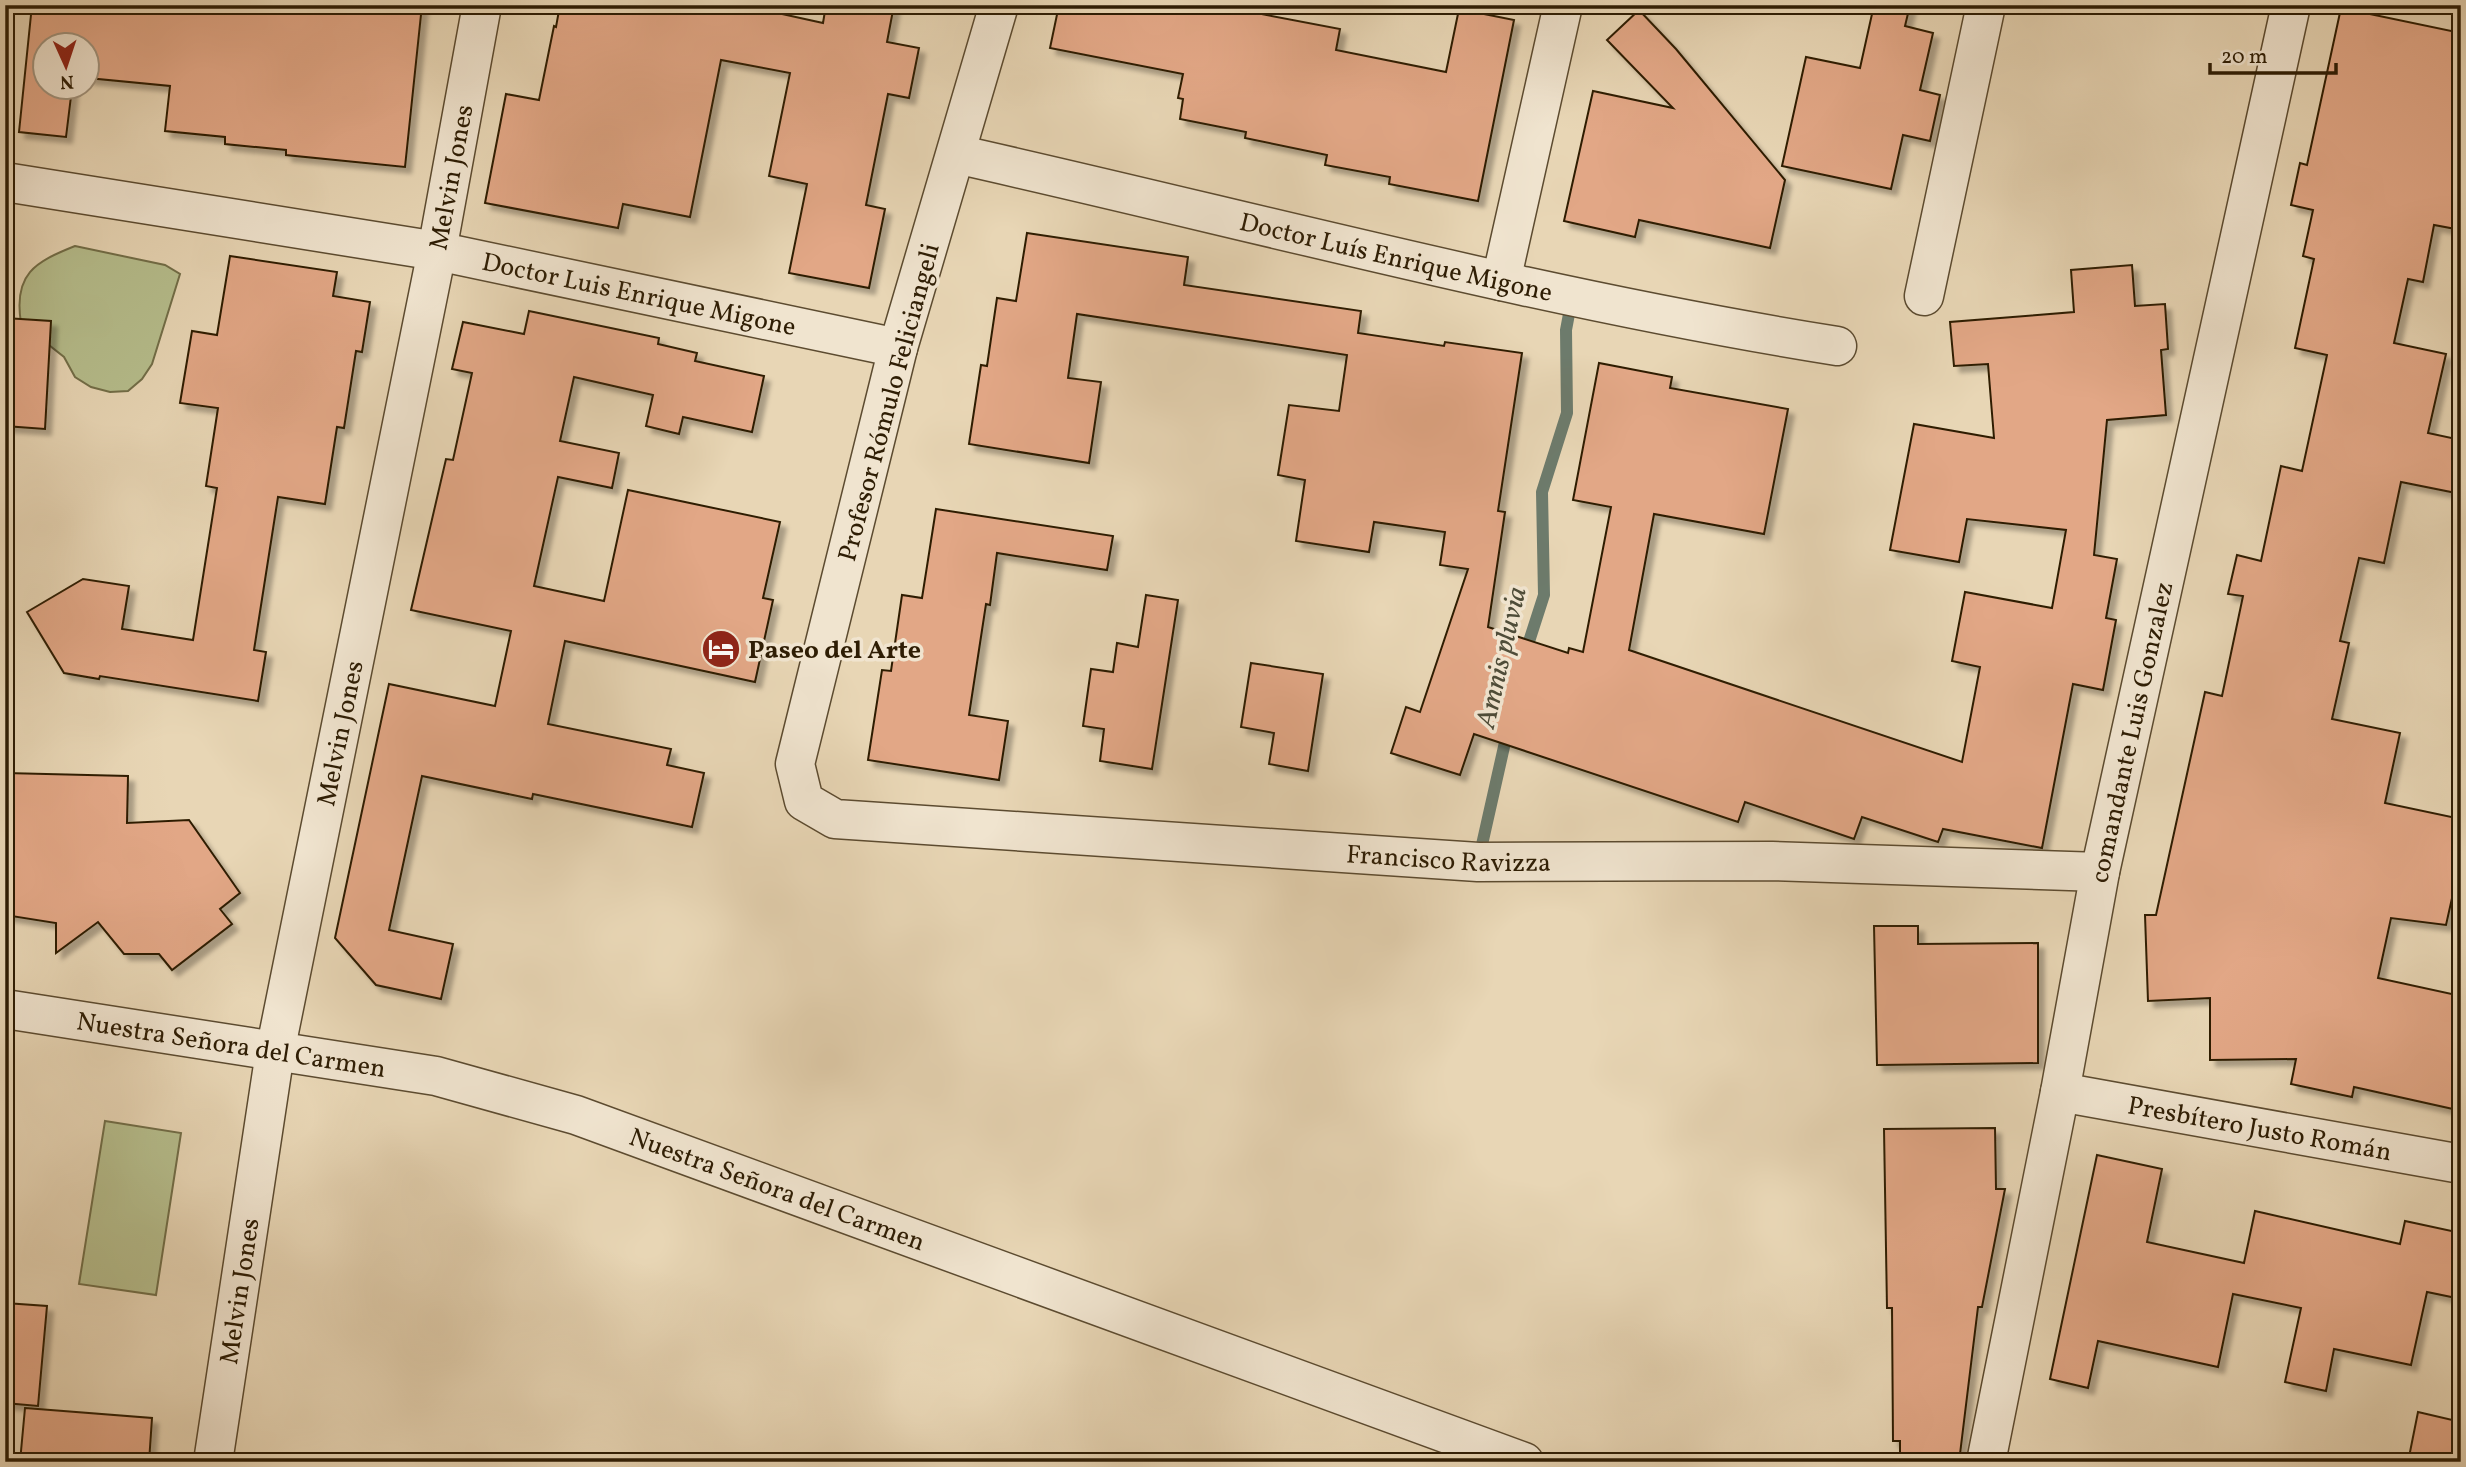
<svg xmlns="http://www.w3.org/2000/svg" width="2466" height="1467" viewBox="0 0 2466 1467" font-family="Vollkorn,serif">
<defs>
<filter id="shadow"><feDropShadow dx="6" dy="6" stdDeviation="2" flood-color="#0004"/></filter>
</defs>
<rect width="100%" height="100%" fill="#e8d6b5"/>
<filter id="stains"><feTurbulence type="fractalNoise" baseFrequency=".00286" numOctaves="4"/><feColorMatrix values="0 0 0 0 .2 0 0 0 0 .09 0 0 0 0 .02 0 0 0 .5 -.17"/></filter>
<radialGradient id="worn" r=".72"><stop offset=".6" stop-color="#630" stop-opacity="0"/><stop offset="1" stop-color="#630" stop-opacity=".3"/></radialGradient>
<g fill="#b6be8d" stroke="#726e48" stroke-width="2">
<path d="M75 246 165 265 180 274 152 364 142 379 128 391 110 392 91 387 75 377 64 357 21 323C13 274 35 262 75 246Z"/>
<path d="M105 1121 181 1133 156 1295 79 1284Z"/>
</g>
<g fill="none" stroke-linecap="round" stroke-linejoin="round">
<g stroke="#6d7b6c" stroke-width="12">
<path d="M1525 654 1544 595 1542 492 1567 413 1566 330 1572 298"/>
<path d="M1479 858 1508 729"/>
</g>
</g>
<g fill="#e2a786" stroke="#2e1d04" stroke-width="2" filter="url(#shadow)">
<path d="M32 5H422L405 167 286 155V150L225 144V137L165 131 170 86 88 78V46H46V88H72L66 137 19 132Z"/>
<path d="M560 5H741L823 23 826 5H894L887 42 919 48 909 98 888 94 866 205 885 209 869 288 789 273 807 184 769 176 790 73 721 60 690 217 623 204 618 228 485 203 506 94 539 100 554 26 556 27Z"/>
<path d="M1059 5H1252L1251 12 1340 29 1336 50 1446 72 1459 9 1514 20 1478 201 1389 184 1390 177 1325 165 1327 155 1245 138 1246 132 1180 119 1183 99 1178 98 1183 74 1050 48Z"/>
<path d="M1874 5H1910L1905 26 1933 33 1920 90 1940 95 1930 141 1903 135 1891 189 1782 166 1806 57 1860 68Z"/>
<path d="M2341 8 2461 33V230L2434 225 2423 282 2408 279 2394 343 2446 354 2428 433 2461 440V494L2401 482 2384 563 2359 558 2340 641 2349 643 2332 719 2400 733 2385 803 2461 819V858L2446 925 2391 918 2378 978 2461 996V1074L2453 1109 2354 1087 2352 1097 2291 1084 2296 1059 2210 1060V998L2148 1001 2145 915H2156L2205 692 2222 696 2243 596 2228 594 2237 555 2261 561 2281 466 2302 471 2327 355 2295 348 2314 259 2303 256 2313 210 2291 205 2300 163 2307 165Z"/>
<path d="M1639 10 1676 49 1785 180 1770 248 1639 220 1635 237 1564 221 1593 91 1673 108 1607 40Z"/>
<path d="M1027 233 1188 257 1184 285 1361 311 1358 333 1444 346 1445 342 1522 353 1498 511 1505 512 1488 627 1568 653 1569 648 1583 652 1611 507 1573 500 1599 363 1672 377 1670 388 1788 409 1764 534 1654 514 1629 650 1962 762 1980 667 1952 661 1965 592 2052 608 2066 530 1967 519 1959 562 1890 550 1914 424 1994 438 1988 364 1954 366 1950 322 2074 312 2071 270 2132 265 2135 306 2165 304 2168 349 2161 350 2166 415 2107 420 2094 555 2117 559 2106 618 2116 620 2103 690 2073 684 2042 848 1943 829 1938 842 1862 817 1854 839 1745 802 1738 822 1474 734 1460 775 1391 753 1406 707 1420 712 1468 569 1440 565 1445 532 1374 522 1369 552 1296 541 1305 480 1278 475 1289 405 1339 411 1347 355 1077 314 1068 378 1101 382 1089 463 969 444 981 365 987 366 997 298 1016 301Z"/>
<path d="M230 256 337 272 333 296 370 302 362 352 356 351 344 428 337 427 325 504 278 497 254 650 266 652 258 701 100 676 99 679 64 673 27 612 83 579 129 586 122 629 193 640 217 488 206 486 218 408 180 403 192 331 217 335Z"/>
<path d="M529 311 659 338 658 344 697 353 695 361 764 376 752 432 683 417 679 434 646 426 653 395 574 377 560 441 619 453 612 488 558 477 534 586 604 601 628 490 780 522 763 598 773 600 755 682 565 641 548 724 671 749 667 765 704 773 692 827 533 794 532 799 422 776 389 930 453 944 441 999 376 985 335 938 389 684 495 706 511 631 411 610 446 459 453 460 472 373 452 369 463 322 524 334Z"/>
<path d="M5 318 51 321 45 429 5 426Z"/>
<path d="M936 509 1113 536 1107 570 997 553 990 605 986 604 969 715 1008 721 999 780 868 760 882 670 891 671 902 595 922 598Z"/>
<path d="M1146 595 1178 600 1152 769 1100 761 1104 729 1083 726 1091 669 1113 672 1117 643 1138 647Z"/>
<path d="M1251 663 1323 674 1308 771 1269 764 1274 733 1241 727Z"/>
<path d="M5 773 128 776 127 823 189 820 240 893 220 909 232 924 172 970 159 954H124L98 922 56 953V923L5 915Z"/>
<path d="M1874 926H1918V944L2038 943V1063L1877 1065Z"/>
<path d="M1995 1128 1996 1189H2005L1982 1307H1978L1959 1462H1900V1441H1893L1892 1308H1887L1884 1129Z"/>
<path d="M2097 1155 2162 1169 2147 1242 2244 1263 2255 1211 2400 1244 2405 1221 2461 1233V1299L2427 1292 2411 1365 2334 1349 2326 1391 2285 1382 2301 1308 2233 1294 2218 1367 2098 1341 2088 1388 2050 1379Z"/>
<path d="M5 1303 47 1306 38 1406 5 1403Z"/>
<path d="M25 1408 152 1418 149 1462H20Z"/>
<path d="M2418 1412 2461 1422V1462H2408Z"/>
</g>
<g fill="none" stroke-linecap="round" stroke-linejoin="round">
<g stroke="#5c4b30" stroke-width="41">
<g id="minor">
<path id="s1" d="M999 5 898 348 795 764 804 801 835 819 1478 862 1772 861 2100 872"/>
<path id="s2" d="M956 154C1250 220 1540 299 1837 346"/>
<path id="s3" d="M5 182 437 251 898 348"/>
<path d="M1501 281 1563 5"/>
<path d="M1924 296 1986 5"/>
<path id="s4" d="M5 1009 436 1076 576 1115 1524 1462"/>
<path id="s5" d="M2060 1092 2461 1164"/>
<path id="s6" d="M213 1462 275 1052 437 251 482 5"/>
<path id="s7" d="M1986 1462 2060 1092 2100 872 2291 5"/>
</g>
</g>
<use href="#minor" stroke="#f0e4cf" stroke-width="38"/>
</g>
<defs>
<g id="hotel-disc" transform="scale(2.0125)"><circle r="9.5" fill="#8f2418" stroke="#f0e4cf"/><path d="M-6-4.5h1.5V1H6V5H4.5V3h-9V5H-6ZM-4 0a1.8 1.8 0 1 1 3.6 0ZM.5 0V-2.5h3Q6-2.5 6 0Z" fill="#fff"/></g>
</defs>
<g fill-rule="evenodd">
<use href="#hotel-disc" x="721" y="649"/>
</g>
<g text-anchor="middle" stroke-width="7" stroke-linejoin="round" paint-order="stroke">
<g font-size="26" fill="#2e1d04" stroke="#f0e4cf">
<text dy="9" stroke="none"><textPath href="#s6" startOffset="1307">Melvin Jones</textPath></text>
<text dy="9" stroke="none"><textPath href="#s2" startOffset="452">Doctor Luís Enrique Migone</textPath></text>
<text dy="9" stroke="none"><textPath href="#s3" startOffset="644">Doctor Luis Enrique Migone</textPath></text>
<text transform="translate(888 402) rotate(-75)" y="9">Profesor Rómulo Feliciangeli</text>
<text dy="9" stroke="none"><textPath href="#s6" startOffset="740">Melvin Jones</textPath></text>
<text dy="9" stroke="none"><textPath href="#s7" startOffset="744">comandante Luis Gonzalez</textPath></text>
<text dy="9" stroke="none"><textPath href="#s1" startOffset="1475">Francisco Ravizza</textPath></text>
<text dy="9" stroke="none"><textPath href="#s4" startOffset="229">Nuestra Señora del Carmen</textPath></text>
<text dy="9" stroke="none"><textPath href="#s5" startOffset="203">Presbítero Justo Román</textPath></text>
<text dy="9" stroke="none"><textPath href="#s4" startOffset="796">Nuestra Señora del Carmen</textPath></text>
<text dy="9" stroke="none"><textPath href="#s6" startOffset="173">Melvin Jones</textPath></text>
</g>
<g font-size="26" font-weight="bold" fill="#2e1d04" stroke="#f0e4cf" text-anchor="start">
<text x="748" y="658">Paseo del Arte</text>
</g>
<g font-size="28" font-style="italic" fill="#4e4c38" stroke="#f0e4cf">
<text transform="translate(1500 657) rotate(-77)" y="10">Amnis pluvia</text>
</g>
</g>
<rect width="2466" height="1467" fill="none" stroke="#e8d6b5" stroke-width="28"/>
<rect x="7" y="7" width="2452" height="1453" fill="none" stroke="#2e1d04" stroke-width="3.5"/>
<rect x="14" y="14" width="2438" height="1439" fill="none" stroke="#2e1d04" stroke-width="2"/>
<g transform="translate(66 66) rotate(177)"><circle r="33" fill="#f0e4cf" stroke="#a2947e" stroke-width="2"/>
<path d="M0-5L12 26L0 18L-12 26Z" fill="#8f2418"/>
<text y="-10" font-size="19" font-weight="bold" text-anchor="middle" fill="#2e1d04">N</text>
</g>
<path d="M2210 63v10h126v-10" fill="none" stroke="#2e1d04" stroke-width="3.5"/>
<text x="2221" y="63" font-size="21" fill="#2e1d04" stroke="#f0e4cf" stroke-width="5" paint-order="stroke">20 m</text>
<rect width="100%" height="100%" filter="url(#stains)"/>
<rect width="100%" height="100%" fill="url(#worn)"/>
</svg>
